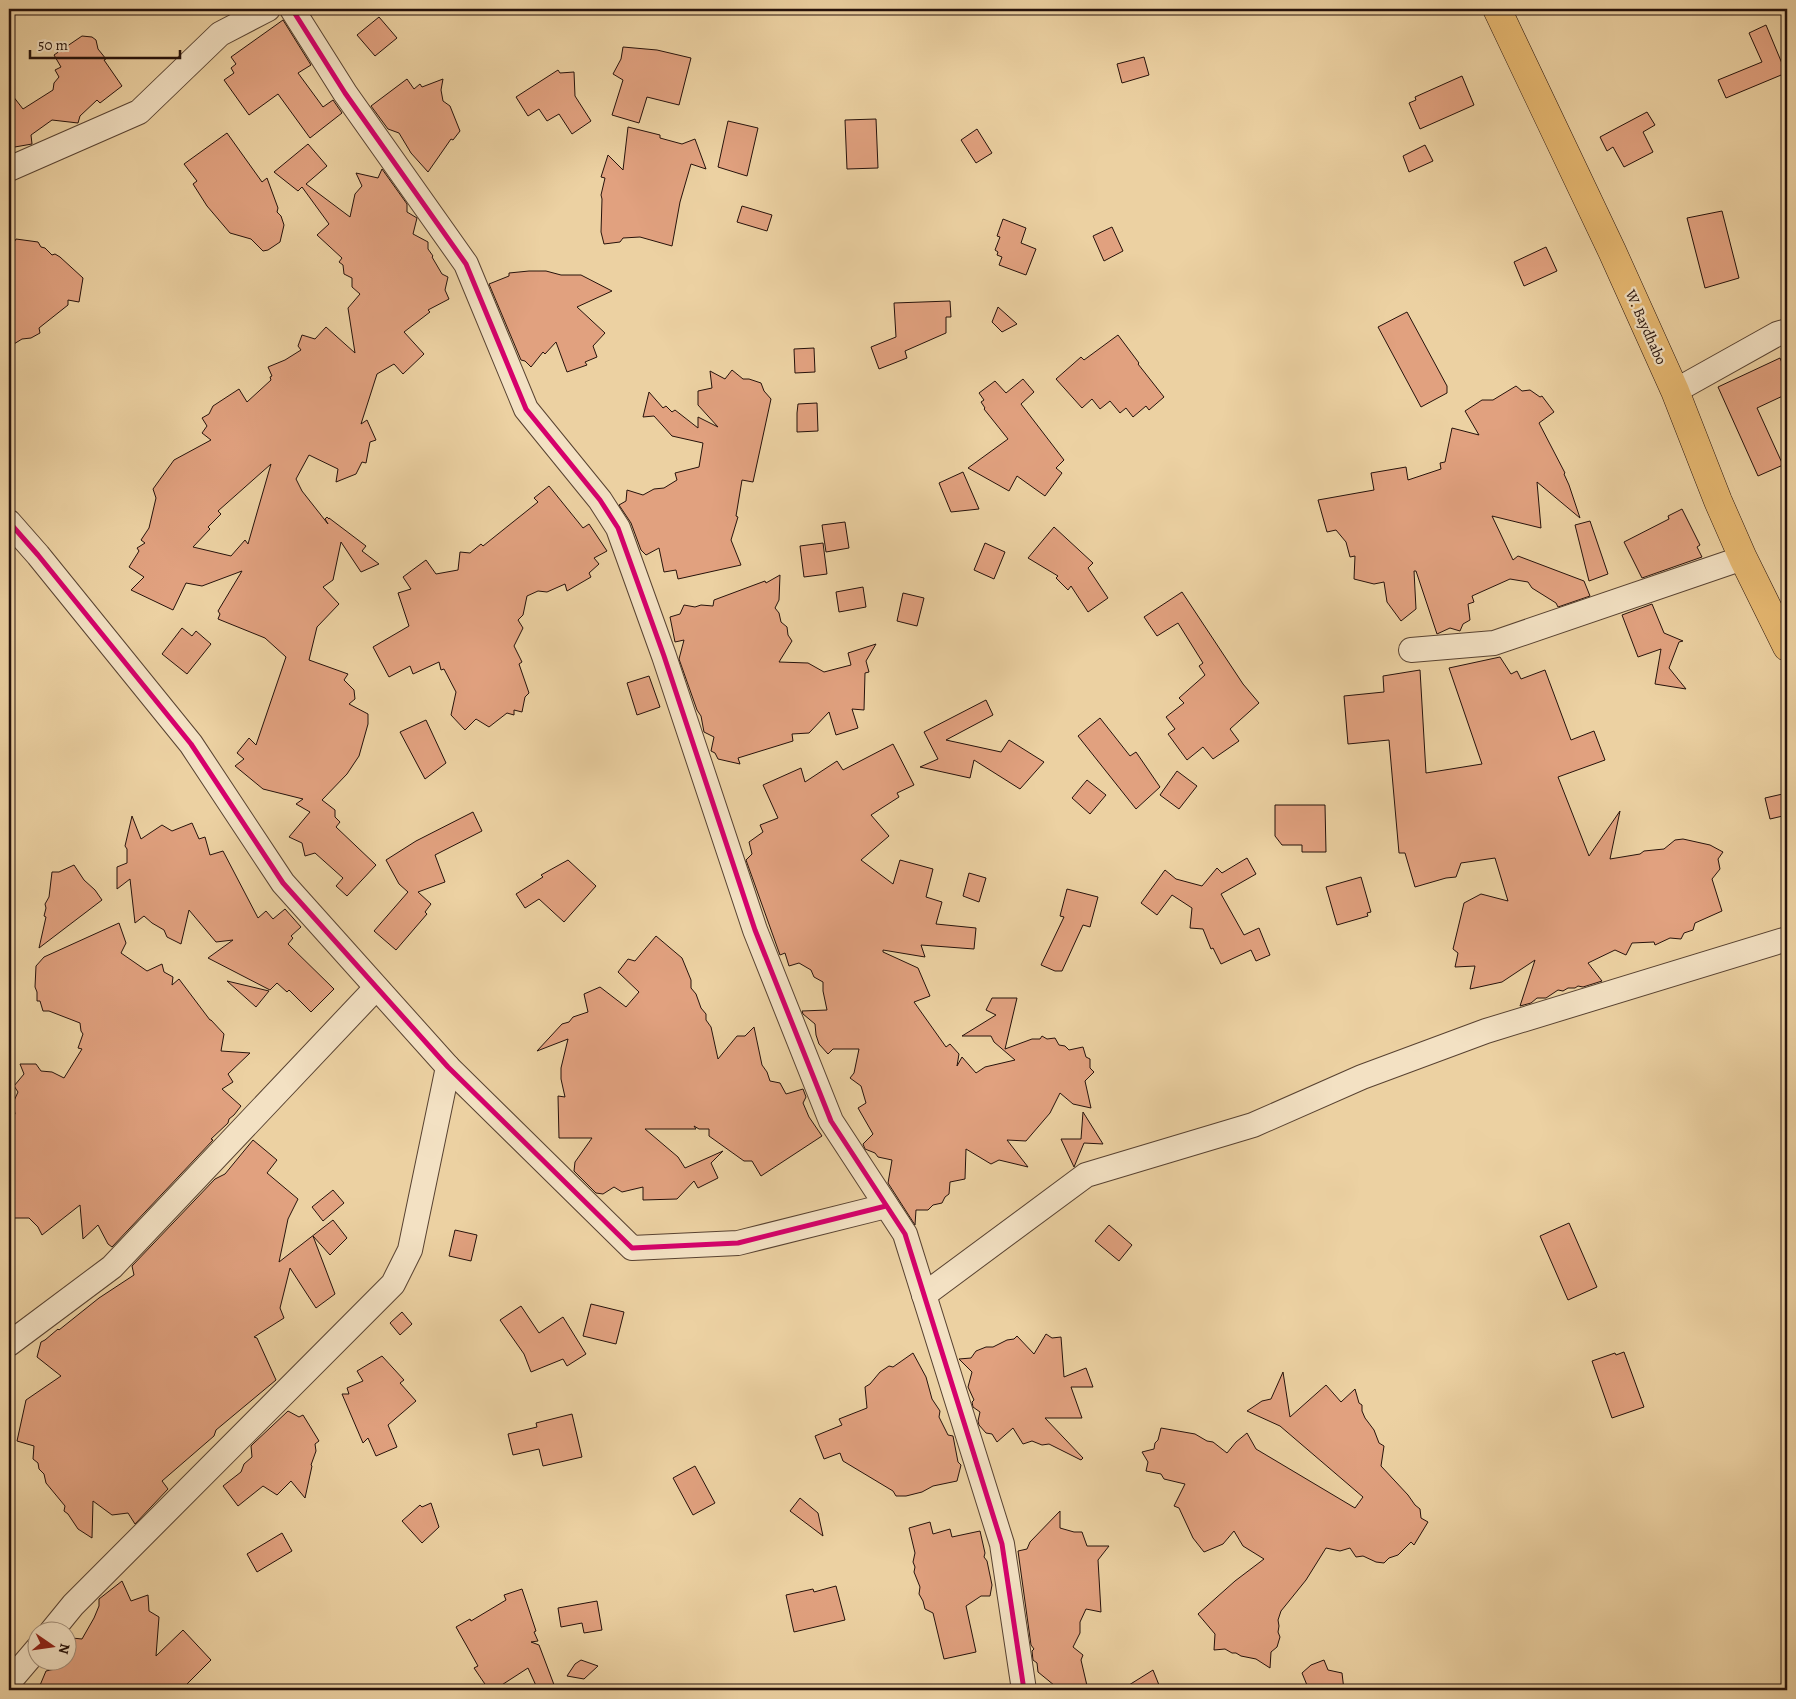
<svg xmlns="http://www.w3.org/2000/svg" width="1796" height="1699" viewBox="0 0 1796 1699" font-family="Alegreya,serif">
<rect width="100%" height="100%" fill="#ecd1a2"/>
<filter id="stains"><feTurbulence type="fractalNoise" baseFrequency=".004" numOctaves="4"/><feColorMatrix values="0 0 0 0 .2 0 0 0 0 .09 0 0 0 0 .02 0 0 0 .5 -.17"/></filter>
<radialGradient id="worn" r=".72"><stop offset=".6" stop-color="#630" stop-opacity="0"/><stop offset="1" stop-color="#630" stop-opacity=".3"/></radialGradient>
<g fill="#e1a17f" stroke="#26120b" fill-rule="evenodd">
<path d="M379 17 397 38 375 56 357 35Z"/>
<path d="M283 20 311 65 298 73 323 107 333 100 342 113 310 138 278 94 249 115 224 80 234 73 231 68 236 64 231 57Z"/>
<path d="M1766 25 1786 73 1726 98 1718 80 1762 62 1749 33Z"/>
<path d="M82 36 92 37 96 40 98 49 106 59 104 60 122 86 100 103 97 100 80 116 78 123 52 120 31 135 32 144 9 148V91L23 109 53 90 54 83 59 77 55 70 61 67 54 55Z"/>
<path d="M623 47 657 50 691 58 679 105 647 97 639 123 612 115 623 80 613 74 621 59Z"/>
<path d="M1144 57 1149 75 1122 83 1117 64Z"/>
<path d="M558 70 560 73 574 72 575 96 591 121 572 134 559 114 547 121 539 109 528 116 516 97Z"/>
<path d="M1462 76 1474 105 1420 129 1409 103 1416 100 1415 97Z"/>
<path d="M407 79 414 89 420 84 422 87 443 79 441 90 443 101 450 106 460 131 453 140 451 139 428 172 411 153 399 133 388 129 371 106Z"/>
<path d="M1647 112 1655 125 1643 132 1653 152 1624 167 1613 147 1607 151 1600 137Z"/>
<path d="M876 119 878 168 847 169 845 120Z"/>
<path d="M728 121 758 128 747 176 718 167Z"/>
<path d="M628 127 660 135V138L682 144 695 139 706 169 691 164 680 202 672 246 640 237 623 238 620 242 604 244 601 232 602 199 601 195 605 178 601 177 608 155 623 170Z"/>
<path d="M977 129 992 153 976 163 961 140Z"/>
<path d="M227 133 262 182 267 178 278 208 277 212 281 216 284 225 280 242 268 250 263 251 251 239 230 233 207 206 193 184 197 181 184 164Z"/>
<path d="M308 144 327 166 306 184 350 217 355 194 362 186 356 173 378 178 382 169 407 204V212L417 218 413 234 428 242V249L433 256 432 257 442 274 448 277 445 290 449 299 428 310 430 312 404 332 424 354 403 374 394 364 377 374 361 424 367 420 376 440 370 442 366 463 362 462 356 474 336 482 338 469 309 455 296 479 302 491 328 524 325 519 327 517 329 519V518L366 546 362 551 379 564 361 572 341 542 333 580 323 587 339 604 317 627 309 660 348 674 344 680 354 690 355 699 349 704 368 714V724L359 756 347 774 322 800 335 810V817L340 822 336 827 376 865 347 896 336 886 343 878 315 853 305 856 302 843 289 837 310 812 296 804 303 799 263 789 235 766 244 759 237 753 249 738 256 745 286 657 265 638 218 619 220 614 218 611 242 571 202 586 186 583 173 610 131 590 144 577 129 567 139 551 137 548 145 543 141 540 149 528 156 498 153 489 174 460 211 440 202 433 207 426 202 418 209 414 213 406 239 389 247 402 271 380 270 377 272 376 268 367 285 360 301 350 298 346 302 335 315 339 326 327 355 353 348 308 360 294 352 287V278L344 274 343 265 339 262 342 258 317 235 329 224 302 187 298 191 274 172ZM271 464 248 544 245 540 231 556 193 547 210 529 208 527 221 514 218 511Z"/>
<path d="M1425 145 1433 161 1409 172 1403 156Z"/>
<path d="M742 206 772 215 767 231 737 222Z"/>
<path d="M1722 211 1739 278 1705 288 1687 218Z"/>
<path d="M1003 219 1026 228 1021 243 1036 249 1026 275 999 265 1002 257 997 255 998 252 995 250 1000 237 997 236Z"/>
<path d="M1112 227 1123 251 1104 261 1093 236Z"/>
<path d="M16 239 38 242 41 247 45 248 52 255 55 254 60 257 83 278 79 302 68 300V305L39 328 40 333 31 338 22 339 9 347V251Z"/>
<path d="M1546 247 1557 271 1524 286 1514 262Z"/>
<path d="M529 271H546L561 275H581L612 291 577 307 605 333 593 346 597 357 585 362 587 365 567 372 556 342 545 354 543 352 531 367 525 361 521 360 489 284 509 276V273Z"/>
<path d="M950 301 951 317H946V333L905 351 907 358 879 369 871 347 896 337 894 303Z"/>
<path d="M998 307 1017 324 1002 332 992 322Z"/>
<path d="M1407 312 1447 386V393L1421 407 1378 327Z"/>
<path d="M1118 335 1139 363 1138 364 1164 397 1149 410 1146 406 1133 417 1126 408 1120 413 1110 401 1100 409 1092 399 1082 408 1056 379 1081 357 1084 360Z"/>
<path d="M814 348 815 372 795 373 794 349Z"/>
<path d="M1780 358 1787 375V394L1757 408 1783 465 1758 476 1718 387Z"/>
<path d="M732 370 743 379H749L761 383 764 391 771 399 753 482 742 480 736 516 738 517 731 540 741 565 678 579 676 570 664 572 659 548 646 555 641 550 631 523 619 505 626 501 627 490 643 495 654 489 664 488 677 480 675 473 699 467 703 443 672 436 654 416 643 417 649 392 663 408 666 406 672 412 675 410 698 428V417L718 427 698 405V391L712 388 710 371 725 379Z"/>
<path d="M1023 379 1034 392 1021 404 1064 460 1056 468 1062 473 1045 496 1017 476 1009 491 968 468 1008 439 984 409 985 408 981 402 984 400 979 393 995 381 1006 393Z"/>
<path d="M1516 386 1522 391 1530 390 1540 397 1542 396 1554 412 1539 423 1565 473 1564 474 1569 485 1580 518 1537 482 1541 528 1492 516 1513 560 1518 556 1584 581 1590 596 1558 607 1556 603 1532 588 1528 582 1510 579 1472 596 1474 602 1468 604 1470 620 1463 624 1460 631 1450 628 1437 634 1416 571H1414L1416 609 1401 621 1387 602 1384 582 1374 584 1354 579 1355 556 1350 557 1346 542 1336 530 1327 532 1318 500 1374 490 1371 473 1406 467 1408 480 1441 469 1440 463 1445 462 1452 428 1479 435 1465 411 1482 400H1493Z"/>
<path d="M817 403 818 431 797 432V413L798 404Z"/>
<path d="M963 472 979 509 951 512 939 483Z"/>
<path d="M549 486 583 528 589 524 607 551 594 558 599 564 589 573 591 577 567 591 565 584 547 592 538 591 527 596 523 615 518 620 523 628 514 646 522 662 519 664 529 693 525 697 522 712 514 710V715L507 713 489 727 476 719 465 730 451 715 456 692 444 669 441 670 439 662 413 674 410 666 389 677 373 647 409 626 398 593 411 589 403 577 426 560 436 574 458 570 460 552 470 553 481 544 483 546 538 502 534 498Z"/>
<path d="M1682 509 1700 545 1697 547 1702 557 1642 578 1624 542 1669 519 1668 516Z"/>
<path d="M1590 521 1608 574 1589 581 1575 525Z"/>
<path d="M845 522 849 548 826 552 822 525Z"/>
<path d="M1054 527 1093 563 1088 568 1108 598 1088 612 1071 586 1068 590 1056 578 1058 576 1028 558Z"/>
<path d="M823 543 827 574 804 577 800 546Z"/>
<path d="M985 543 1005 552 994 579 974 570Z"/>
<path d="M780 575 779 600 775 608 779 613 781 622 787 627 788 635 792 641 779 662 808 663 824 672 851 665 848 653 876 644 866 661 869 672 865 673 864 710 852 709 858 728 836 735 829 712 809 733 792 734 793 741 738 758 740 764 718 759 715 753 711 751 714 737 704 732 701 716 697 710 679 659 684 640 675 642 670 617 680 614 684 605 695 607 701 605 713 606 714 600 765 581 766 583Z"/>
<path d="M863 587 866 607 839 612 836 592Z"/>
<path d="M1182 592 1243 684 1259 703 1230 729 1239 741 1213 759 1203 747 1187 760 1168 734 1175 729 1166 717 1184 703 1179 698 1205 675 1199 666 1203 663 1178 623 1157 636 1144 617Z"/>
<path d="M903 593 924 598 917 626 897 621Z"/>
<path d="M1652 604 1664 633 1683 641 1679 642 1669 668 1686 689 1655 684 1661 649 1638 657 1622 615Z"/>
<path d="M182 628 192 636 196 631 211 644 187 674 162 654Z"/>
<path d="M1500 657 1511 674 1517 671 1521 679 1545 670 1571 740 1594 731 1605 760 1558 777 1589 856 1620 811 1610 859 1640 854 1644 851 1664 849 1675 840 1683 839 1710 845 1723 852 1718 859 1720 869 1712 879 1722 911 1695 923 1693 930 1684 933 1681 939 1670 938 1655 945 1654 942 1632 943 1626 955 1615 950 1588 963 1602 981 1583 987 1578 986 1575 988H1568L1563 991 1558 990 1546 998H1537L1531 1003 1520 1006 1535 960 1502 982 1470 989 1475 966 1455 967 1458 953 1453 949 1464 903 1481 894 1508 901 1495 858 1461 863 1456 877 1446 878 1415 887 1405 853H1399L1389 740 1348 744 1344 696 1384 692 1383 676 1420 670 1426 773 1482 764 1449 668Z"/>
<path d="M649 676 660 707 637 715 627 683Z"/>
<path d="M986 700 993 715 946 740 1001 752 1009 740 1044 762 1020 789 974 760 970 778 920 767 938 759 924 732Z"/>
<path d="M1100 718 1130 756 1136 752 1160 787 1136 809 1078 736Z"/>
<path d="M426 720 446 763 425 779 400 732Z"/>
<path d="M893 744 914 785 897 793 899 797 871 815 889 836 861 860 893 884 900 860 933 869 926 897 942 902 936 924 976 928 974 949 921 945 925 957 883 950V952L918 968 930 996 914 1002 946 1047 950 1044 959 1054 957 1066 962 1057 976 1073 985 1067 1015 1060 994 1042 991 1036H962L996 1015 986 1010 992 998H1017L1005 1049 1032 1039H1040L1042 1036 1047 1039 1055 1038 1059 1045 1065 1046 1069 1050 1083 1047 1086 1057 1090 1059V1068L1094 1072 1085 1081 1091 1108 1073 1104 1060 1093 1050 1113 1026 1141 1007 1140 1028 1167 999 1160 991 1164 966 1149 965 1179 950 1182 949 1194 945 1197 942 1203 933 1205 928 1210H916L915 1225 888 1183 892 1160 878 1157 875 1153 865 1149 863 1144 873 1134 858 1108 866 1103 861 1086 850 1078 854 1073 859 1049H833L828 1054 819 1044 816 1035 815 1024 803 1014 802 1011 827 1010 823 991V982L814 977 811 970 799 963 789 966 785 953 780 955 746 860 752 854 749 842 763 832 760 825 778 818 763 785 801 768 805 782 837 761 843 770Z"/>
<path d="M1177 771 1197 786 1179 809 1160 795Z"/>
<path d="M1087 780 1106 795 1090 814 1072 798Z"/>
<path d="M1787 793V815L1770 819 1765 798Z"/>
<path d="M1275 805H1325L1326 852H1302V845H1282L1275 836Z"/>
<path d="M473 812 482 831 435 855 445 882 418 892 431 904 425 912 427 914 396 950 374 931 408 892 399 884 386 860 416 841Z"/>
<path d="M132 816 141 839 162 825 172 831 192 823 199 839 205 837 210 855 223 851 258 918 266 911 273 919 285 909 301 927 291 936 293 938 288 944 334 989 311 1012 289 990 287 992 277 983 270 990 208 958 233 940 216 942 189 910 181 944 167 937 164 930 152 923 144 916 135 923 130 879 117 889V867L127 863V849L125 846Z"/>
<path d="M1247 858 1256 874 1221 894 1244 935 1259 928 1270 955 1256 961 1251 950 1221 964 1213 948 1211 949 1203 929 1190 928 1192 908 1172 895 1157 915 1141 903 1165 870 1176 879 1202 886 1217 868 1222 873Z"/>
<path d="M568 860 596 886 564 922 539 899 525 908 516 894 543 877 541 875Z"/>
<path d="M74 865 84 880 95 890 102 900 39 948 46 917 44 916 46 908 45 904 49 897 52 872H59Z"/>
<path d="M969 873 986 878 979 902 963 896Z"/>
<path d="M1361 877 1371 912 1367 913 1368 916 1337 925 1326 887Z"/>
<path d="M1067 889 1098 897 1090 927 1083 925 1062 971H1055L1041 965 1064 917 1060 916Z"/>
<path d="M119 923 126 943 121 953 147 971 162 964 164 972 173 977 172 985 179 979 210 1020H211L224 1034 221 1051 250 1053 228 1074 233 1082 222 1089 241 1106 234 1115 229 1119 228 1123 211 1139 213 1140 112 1247 108 1244 98 1225 83 1239 80 1205 42 1235 38 1227 29 1218H14V1202L9 1201V1121L15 1114 13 1103 18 1092 14 1086 24 1074 20 1064H36L41 1071 52 1072 64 1078 82 1049 78 1048 83 1034 81 1031 80 1023 49 1011H43L40 1001H37V992L35 987 36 966 44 957Z"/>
<path d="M656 936 682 958 691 980V988L696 994 701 1008 706 1014V1020L711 1027 718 1059 737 1036H745L754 1027 762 1065 767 1072 770 1081 780 1083 786 1094 803 1089 806 1097 803 1103 809 1117 822 1136 761 1176 752 1161H744L709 1136V1129H699L694 1126 696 1129H645L678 1157 685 1168 723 1151 711 1163 718 1178 698 1188 694 1181 677 1199 643 1200V1187L622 1192 614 1187 603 1194 596 1193 574 1171 575 1162 592 1138H559L558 1096 565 1097 561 1079V1068L568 1039 537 1051 562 1024 569 1022 573 1017 588 1012 584 994 600 987 626 1007 639 992 618 972 628 959 635 961Z"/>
<path d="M227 981 269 991 256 1007Z"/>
<path d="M1083 1112 1103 1144 1084 1143 1074 1167 1061 1139H1081Z"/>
<path d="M253 1140 277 1160 267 1173 298 1199 288 1219 279 1262 333 1220 347 1238 330 1255 313 1236 335 1294 316 1308 290 1268 280 1308 284 1318 254 1337 257 1338 276 1380 216 1430 214 1436 162 1481 168 1489 135 1524 128 1513 112 1515 93 1501 92 1538 78 1529 68 1514 64 1511 65 1506 46 1483 44 1474 39 1469 38 1463 33 1459 34 1446 17 1441 26 1400 61 1376 37 1357 41 1342 45 1340 58 1329 59 1330 99 1298 134 1275 132 1266 215 1179 225 1174Z"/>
<path d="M333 1190 344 1203 323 1221 312 1207Z"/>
<path d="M1569 1223 1597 1287 1568 1300 1540 1236Z"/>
<path d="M1109 1225 1132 1245 1119 1261 1095 1241Z"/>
<path d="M455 1230 477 1235 471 1261 449 1256Z"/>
<path d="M591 1304 624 1312 616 1344 583 1336Z"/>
<path d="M521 1306 539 1333 563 1317 586 1354 567 1366 563 1359 531 1372 524 1354 500 1320Z"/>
<path d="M402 1312 412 1324 400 1335 390 1323Z"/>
<path d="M1046 1334 1052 1338 1061 1337 1064 1377 1086 1368 1093 1387H1071L1082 1418H1045L1083 1458 1081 1460 1049 1444 1042 1445 1032 1441 1023 1444 1013 1428 997 1442 992 1434 986 1433 979 1425 978 1421 980 1412 973 1407 972 1402 974 1400 968 1387 972 1372 959 1359 971 1358 976 1351 986 1347H993L1007 1340 1014 1339 1017 1336 1034 1354Z"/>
<path d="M1624 1352 1644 1407 1612 1418 1592 1361 1615 1353 1616 1355Z"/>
<path d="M913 1353 926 1377 932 1399 940 1411 939 1417 948 1435 953 1436 958 1462 961 1465 957 1481 933 1486 922 1492 906 1496H896L893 1491 843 1461 840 1453 824 1459 815 1436 842 1425 839 1419 867 1408 865 1387 870 1384 880 1372 889 1366 893 1367Z"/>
<path d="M382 1356 404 1380 400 1383 416 1401 388 1425 397 1447 376 1456 368 1438 363 1443 342 1394H349L347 1388 363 1381 357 1371Z"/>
<path d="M1283 1372 1290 1417 1326 1385 1341 1402 1355 1389 1359 1403 1362 1405V1411L1365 1418 1374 1430 1379 1443 1384 1446 1381 1466 1408 1495 1415 1505 1420 1509 1421 1518 1428 1522 1414 1545 1411 1542 1398 1555 1389 1558 1384 1563 1376 1562 1363 1556 1356 1557 1350 1548 1340 1551 1326 1548 1306 1580 1281 1611 1278 1620 1279 1626 1278 1632 1280 1637 1277 1647 1271 1652 1270 1668 1256 1659 1241 1656 1236 1653H1232L1225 1649 1214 1650 1215 1634 1198 1614 1235 1581 1264 1559 1243 1546 1234 1531 1223 1544 1204 1552 1193 1538 1179 1508 1174 1506 1185 1484 1164 1479 1161 1474 1146 1471 1148 1462 1142 1452 1154 1449 1155 1443 1158 1440 1161 1428 1195 1434 1207 1441 1213 1442 1227 1453 1236 1442 1247 1433 1256 1449 1355 1508 1363 1497 1280 1426 1247 1411 1262 1401 1271 1399Z"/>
<path d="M288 1411 299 1417 303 1415 319 1441 315 1444 316 1451 311 1465 312 1466 305 1498 291 1481 277 1495 263 1486 238 1506 223 1486 241 1472 244 1464 252 1457 251 1446 254 1443Z"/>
<path d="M572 1414 582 1457 543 1466 539 1449 513 1455 508 1434 537 1427 536 1423Z"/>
<path d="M695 1466 715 1503 693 1515 673 1478Z"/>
<path d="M800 1498 818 1513 823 1536 790 1511Z"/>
<path d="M431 1503 439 1527 422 1543 402 1521 420 1505 422 1507Z"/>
<path d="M1060 1511V1528L1074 1532H1082L1087 1546H1109L1098 1560 1101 1612 1086 1609 1080 1622V1633L1073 1647 1083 1655 1081 1660 1088 1690H1060L1038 1672 1037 1663 1033 1660 1032 1651 1034 1649 1031 1645 1018 1551 1027 1549 1030 1542Z"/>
<path d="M930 1522 933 1534 950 1529 952 1537 980 1531 985 1553 984 1557 987 1561 992 1585 990 1596H981L966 1606 976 1652 944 1659 933 1613 925 1609 923 1601 919 1594 920 1587 914 1572 915 1567 913 1562 915 1553 909 1528Z"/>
<path d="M282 1533 292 1551 257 1572 247 1554Z"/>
<path d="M122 1581 131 1601 148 1595 149 1611 159 1617 156 1656 183 1630 211 1660 181 1690H38L46 1671 55 1669 60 1662H68V1652L71 1648 72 1638 82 1639 94 1618 99 1606V1599Z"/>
<path d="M836 1586 845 1620 794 1632 786 1595 813 1589 814 1592Z"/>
<path d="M522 1589 536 1631 534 1632 538 1641 531 1642 539 1645 556 1690H538L528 1668 494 1690H489L474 1668 478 1666 456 1627 470 1619 471 1621 506 1600 504 1595Z"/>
<path d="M597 1601 602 1630 584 1633 582 1623 561 1627 558 1608Z"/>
<path d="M581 1660 598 1666 584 1679 567 1676 575 1664Z"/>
<path d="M1324 1660 1328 1670 1342 1673 1344 1690H1309L1302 1673 1311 1665Z"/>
<path d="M1153 1670 1161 1690H1121Z"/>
</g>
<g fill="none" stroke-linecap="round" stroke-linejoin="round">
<g stroke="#584231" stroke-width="26">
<g id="minor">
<path d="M292 9 345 93 466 264 526 409 600 500 618 528 664 656 755 930 831 1121 905 1234 1002 1544 1024 1690"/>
<path d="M9 169 139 112 220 34 268 9"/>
<path d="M1675 391 1777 334 1787 331"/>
<path d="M9 522 38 555 191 744 283 883 448 1067 632 1248 738 1243 886 1206"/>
<path d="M1411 650 1494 643 1743 558"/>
<path d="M924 1295 1086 1175 1253 1125 1362 1077 1486 1031 1787 939"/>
<path d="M9 1344 112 1267 376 988"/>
<path d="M51 1632 73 1605 393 1284 410 1250 448 1067"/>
<path d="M9 1682 38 1648"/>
</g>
</g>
<g stroke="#26120b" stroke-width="29">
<path id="primary" d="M1497 9 1612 251 1675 391 1718 501 1743 558 1787 647"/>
</g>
<use href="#minor" stroke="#f3e1c3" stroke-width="24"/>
<use href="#primary" stroke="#e6b871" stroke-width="28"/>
<g stroke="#f3e1c3" stroke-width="8">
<g id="cycleway">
<path d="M292 9 345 93 466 264 526 409 600 500 618 528 664 656 755 930 831 1121 905 1234 1002 1544 1024 1690"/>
<path d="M9 522 38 555 191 744 283 883 448 1067 632 1248 738 1243 886 1206"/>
</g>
</g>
<use href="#cycleway" stroke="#d6006c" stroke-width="5"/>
</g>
<g text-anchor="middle" stroke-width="4.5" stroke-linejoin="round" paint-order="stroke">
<g font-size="15" fill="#26120b" stroke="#f3e1c3">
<text transform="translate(1646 327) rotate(66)" y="5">W. Baydhabo</text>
</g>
</g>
<rect width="1796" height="1699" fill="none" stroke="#ecd1a2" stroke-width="30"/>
<rect x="10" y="10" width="1776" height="1679" fill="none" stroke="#26120b" stroke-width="2.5"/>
<rect x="15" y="15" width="1766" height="1669" fill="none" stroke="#26120b"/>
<g transform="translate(52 1646) rotate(103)"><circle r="24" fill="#f3e1c3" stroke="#a18e79"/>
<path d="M0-4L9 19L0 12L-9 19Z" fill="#8f2418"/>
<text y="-8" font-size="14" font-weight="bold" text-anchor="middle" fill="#26120b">N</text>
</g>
<path d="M30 50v8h150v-8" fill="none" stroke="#26120b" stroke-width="2.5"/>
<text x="38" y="50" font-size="15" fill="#26120b" stroke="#f3e1c3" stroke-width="4" paint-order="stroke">50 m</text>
<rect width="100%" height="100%" filter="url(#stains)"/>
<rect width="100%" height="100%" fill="url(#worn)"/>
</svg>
